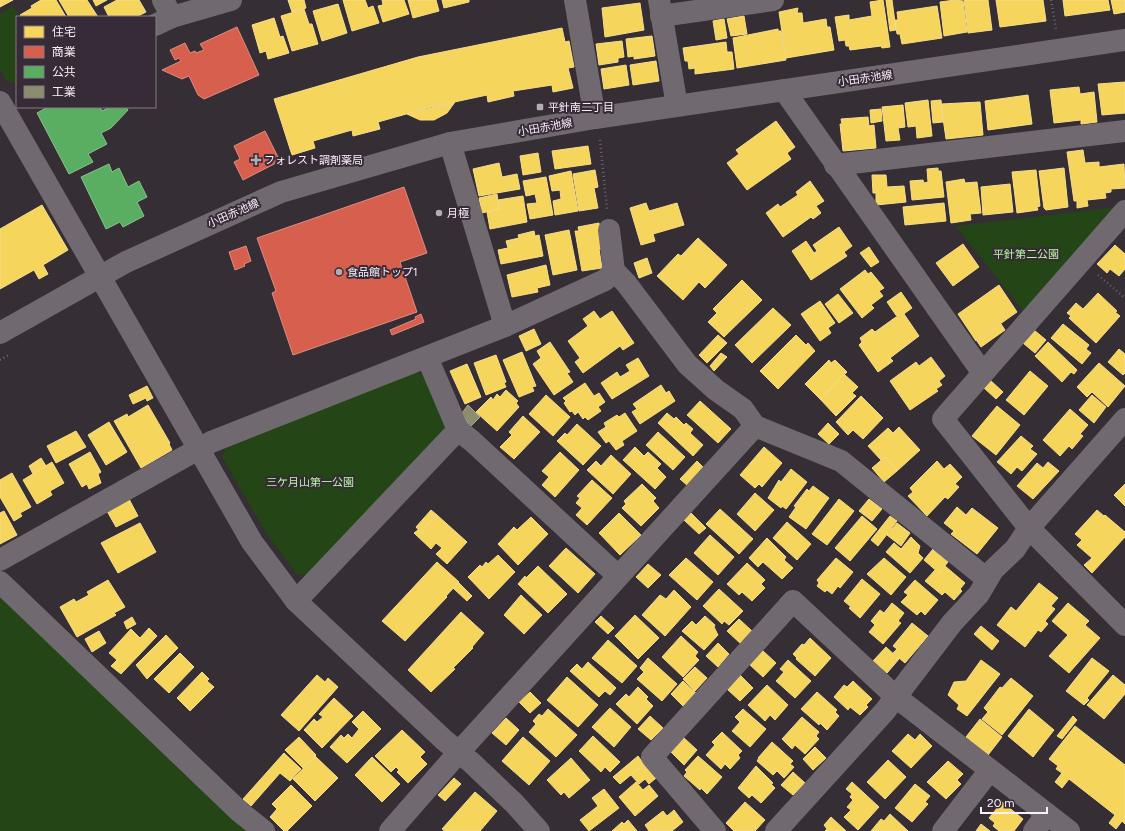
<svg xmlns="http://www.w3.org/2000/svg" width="1125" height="831" viewBox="0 0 1125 831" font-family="Figtree,'Noto Sans JP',sans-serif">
<rect width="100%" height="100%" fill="#352e35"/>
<g fill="#244515">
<path d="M13 6 19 17H17V84L6 80 0 70V14Z"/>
<path d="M1117 207 1024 312 956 226Z"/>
<path d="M414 369 424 376 446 423 444 431 309 576 297 574 266 533 222 457 225 449Z"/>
<path d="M0 595 250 831H0Z"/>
</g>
<g fill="#f6d55c" stroke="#f7dd8b">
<path d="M0 0H13L0 7Z"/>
<path d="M41 0H56L66 17H22L20 15 32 8 31 6Z"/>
<path d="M59 0H87L98 17H69Z"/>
<path d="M93 0H107L96 6Z"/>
<path d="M117 0H139L146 12 136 17H109L104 7Z"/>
<path d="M288 0H304L306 8 292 12Z"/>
<path d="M343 0H365L368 8 373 6 379 23 352 31Z"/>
<path d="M382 0H404L409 14 383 22 378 6 383 5Z"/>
<path d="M408 0H436L439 11 413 18Z"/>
<path d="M442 0H469V2L444 8Z"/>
<path d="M883 0 890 47 882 48 881 46 850 50 849 46H846L845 40 839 41 835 17 849 15V20L872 16 870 2Z"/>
<path d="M886 0H892L896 30 890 31Z"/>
<path d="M955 0 963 1 967 32 944 36 940 2Z"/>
<path d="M964 0H988L992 30 968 33Z"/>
<path d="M996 0H1043L1046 21 1000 27Z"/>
<path d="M1063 0H1108L1110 10 1065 16Z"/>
<path d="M1111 0H1125V12L1114 14Z"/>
<path d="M640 3 644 30 605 37 602 8Z"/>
<path d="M338 4 347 33 322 41 313 11Z"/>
<path d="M937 6 942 38 902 44 900 34H897L895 20H898L897 12Z"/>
<path d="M798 8 797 13H802L803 23 826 19 827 27H830L834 50 786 58 779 12Z"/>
<path d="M304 9 309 24H312L318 44 292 51 281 16Z"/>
<path d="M744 16 747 34 731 36 727 19Z"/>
<path d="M274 18 280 37 283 36 289 53 268 59 266 51 260 53 252 25Z"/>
<path d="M724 19 727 38 716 40 713 21Z"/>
<path d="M562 28 565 42 569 41 574 67 568 68 573 88 553 92 552 85 513 91 514 96 488 102 487 95 431 107 378 122 380 129 353 136 352 130 313 141 315 148 292 155 274 99 418 57Z"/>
<path d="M778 29V31H781L786 60 737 68 733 38Z"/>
<path d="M652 36 655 56 634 59V56L628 57 626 39Z"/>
<path d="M622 41 624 57 618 58V62L599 65 596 44Z"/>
<path d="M726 42 727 52H732L734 69 695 74V68L689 69 688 61H685L683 48Z"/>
<path d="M656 61 659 81 633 85 630 65Z"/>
<path d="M626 65 629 85 604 89 601 69Z"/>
<path d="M1125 82V113L1102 115 1098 84Z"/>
<path d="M1079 87 1080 94 1094 92 1097 122 1081 124V120L1054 123 1050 90Z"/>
<path d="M1028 95 1032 124 988 130 985 101Z"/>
<path d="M928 100 932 136 917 138 916 126 908 127 905 103Z"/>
<path d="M941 100 943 122 933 123 931 101Z"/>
<path d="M455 102 447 113 434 120H420L407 114Z"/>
<path d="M980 102 983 135 946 139 941 104Z"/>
<path d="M903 105 905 127 898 128 900 140 886 141 882 107Z"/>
<path d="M881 109 882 121 871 123 870 110Z"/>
<path d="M868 117 869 126 874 125 876 148 843 151 840 124H842L841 119Z"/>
<path d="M776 121 795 147 787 153 791 159 747 190 727 163 739 154 736 150Z"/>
<path d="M588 146 591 164 555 169 552 151Z"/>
<path d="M1083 150 1085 163 1099 162V167L1124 164 1125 188 1111 189V192L1105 193 1106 198 1087 200 1088 206 1077 208V201H1074L1067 152Z"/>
<path d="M538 153 541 172 523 175 520 156Z"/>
<path d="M499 163 502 177 517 174 520 189 479 196 473 169Z"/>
<path d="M938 168V171H941L944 197 912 200 910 181 923 180 924 183 928 182 927 169Z"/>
<path d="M1064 168 1068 207 1046 210 1044 208 1039 171Z"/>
<path d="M595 170 598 187 594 188 598 208 579 211 573 174Z"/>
<path d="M1036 170 1040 206 1037 207 1038 210 1017 213 1012 172Z"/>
<path d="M571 171 578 211 555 215 553 201 561 199 560 190 552 191 549 176Z"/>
<path d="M872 175H886L887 187 904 186 906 202 876 205V193H873Z"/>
<path d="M546 177 553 215 530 219 527 204 537 203 535 194 526 196 523 181Z"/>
<path d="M964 179 965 183 977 182 981 213 970 214 971 220 951 223 946 182Z"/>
<path d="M810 181 824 201 816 206 821 213 813 219 811 217 783 237 766 213 778 204 780 207 798 195 796 192Z"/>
<path d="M1010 184 1013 212 983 215 981 187Z"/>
<path d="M497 194 499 209 482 213 479 198Z"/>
<path d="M523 196 527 222 490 229 487 212 499 209 498 200Z"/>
<path d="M646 203 649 211 677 203 684 225 653 234 655 241 641 245 630 208Z"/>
<path d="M944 203 946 221 905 225 903 207Z"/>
<path d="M42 205 68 250 43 265 48 274 39 279 34 270 0 289V229Z"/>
<path d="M599 223 603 249H599L602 268 582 271 575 231H579L578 227Z"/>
<path d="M839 227 852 246 844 252 847 256 811 280 792 251 806 241 814 253 817 251 813 245Z"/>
<path d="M569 230 577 270 553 275 545 235Z"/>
<path d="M534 231 535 236 539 235 543 256 501 264 498 250 508 248 506 241 519 238 518 235Z"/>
<path d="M698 238 727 265 705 288 699 282 683 300 657 276 678 254 681 256Z"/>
<path d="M963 244 979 267 953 286 936 263Z"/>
<path d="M1115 245 1125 254V269L1119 276 1110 269 1107 273 1097 264Z"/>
<path d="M869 247 879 262 871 267 860 253Z"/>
<path d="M647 258 652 273 639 278 634 263Z"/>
<path d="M546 265 550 285 537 288 538 292 512 297 507 275Z"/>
<path d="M865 270 868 274 871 272 884 288 879 291 883 296 871 305 874 308 862 318 840 289Z"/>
<path d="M742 280 762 300 724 337 708 322 717 313 713 309Z"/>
<path d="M999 285 1017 312 976 341 958 314Z"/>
<path d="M901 292 912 308 898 318 887 302Z"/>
<path d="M1098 293 1117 311 1115 312 1120 316 1096 343 1069 318 1071 316 1067 313 1076 303 1083 309Z"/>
<path d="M838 294 853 313 839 323 825 304Z"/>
<path d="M820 301 835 323 828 328 831 333 820 341 801 314Z"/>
<path d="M773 308 791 325 752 363 735 345Z"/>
<path d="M594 311 600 319 612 311 634 343 623 350 620 346 583 373 575 362 580 358 568 341 588 326 583 319Z"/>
<path d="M904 314 919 336 890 358 893 361 878 372 859 345 862 342 860 338 872 329 875 332 896 317 898 319Z"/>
<path d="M1001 324 1005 330 981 347 977 341Z"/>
<path d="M1063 324 1089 345 1086 349 1091 353 1082 364 1051 338Z"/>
<path d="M534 329 541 344 526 351 519 336Z"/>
<path d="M1034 330 1046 340 1035 353 1023 343Z"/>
<path d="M718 335 727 343 707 363 699 355Z"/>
<path d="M796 335 806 345 808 343 815 351 778 389 760 371Z"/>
<path d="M550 342 570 372 567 373 573 382 554 395 533 364 541 358 537 351Z"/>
<path d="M1048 342 1077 370 1074 374 1071 372 1062 382 1035 356Z"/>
<path d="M1119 349 1125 354V373L1123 375 1108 362Z"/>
<path d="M522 352 536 386 532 387 534 391 519 397 503 360Z"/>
<path d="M721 353 727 357 714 371 710 366Z"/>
<path d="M496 355 506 382 504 383 506 387 486 395 474 363Z"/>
<path d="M931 357 945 376 939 381 942 385 936 389 938 391 910 410 890 381 916 362 919 366Z"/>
<path d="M638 358 649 376 612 399 601 383 617 372 620 377 630 371 626 365Z"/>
<path d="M829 360 831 363 835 360 847 372 820 399 805 384Z"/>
<path d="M1099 363 1125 386 1108 407 1092 392 1087 397 1077 387Z"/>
<path d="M467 364 481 397 465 404 450 371Z"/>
<path d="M1030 371 1048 386 1024 415 1006 400Z"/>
<path d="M844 374 858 387 852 393 856 396 836 416 820 399Z"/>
<path d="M990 380 1003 392 996 399 983 387Z"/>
<path d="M585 383 594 396 599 393 605 402 598 407 601 411 588 420 585 417 583 419 578 412 575 415 572 411 570 412 564 403 566 401 563 398Z"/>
<path d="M661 385 666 393 669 391 675 401 640 424 632 412 637 409 633 404Z"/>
<path d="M147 386 153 398 147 401 146 398 133 404 129 395Z"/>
<path d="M506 390 518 401 516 403 519 407 497 431 476 412 491 397 493 400 497 394 500 397Z"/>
<path d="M546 395 570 417 553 436 529 414Z"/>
<path d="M1092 395 1106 407 1094 423 1079 410Z"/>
<path d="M861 396 883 418 863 439 853 430 848 435 836 422Z"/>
<path d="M700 401 731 429 718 443 687 415Z"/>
<path d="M148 405 170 443 169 444 172 450 141 468 114 421 127 414 128 417Z"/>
<path d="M997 406 1020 425 996 455 972 436Z"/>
<path d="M1070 409 1088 425 1080 434 1083 436 1072 449 1069 446 1060 456 1043 440Z"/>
<path d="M625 413 637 431 622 441 624 445 616 450 609 441 606 443 598 432 606 427 604 423 617 415 619 417Z"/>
<path d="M667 413 674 419 676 417 684 425 686 423 693 429 690 433 703 445 693 456 658 423Z"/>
<path d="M523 416 540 432 514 459 500 447 512 435 509 432Z"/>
<path d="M109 422 127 452 106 465 88 435Z"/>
<path d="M828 423 839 434 829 444 818 434Z"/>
<path d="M577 424 601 446 583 465 557 441 565 433 567 435Z"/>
<path d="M899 427 920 450 897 471 885 457 881 460 868 446 888 428 893 433Z"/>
<path d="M76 431 86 447 56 463 47 446Z"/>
<path d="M658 432 685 457 673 470 646 445Z"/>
<path d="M1021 436 1033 446 1030 449 1037 454 1022 471 1017 467 1011 474 997 462Z"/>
<path d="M635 447 644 456 648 452 661 464 657 468 666 477 655 489 623 460Z"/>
<path d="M764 447 782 463 762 487 759 484 755 488 740 475Z"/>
<path d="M90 452 101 472 98 474 101 483 89 489 87 484 82 487 69 464Z"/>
<path d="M560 452 579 470 555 497 542 485 549 477 542 471Z"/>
<path d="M611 455 631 474 613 494 587 470 596 461 601 466Z"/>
<path d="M885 457 897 471 884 482 872 468Z"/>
<path d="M41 458 46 466 33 474 29 466Z"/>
<path d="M697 461 704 468 688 486 680 479Z"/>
<path d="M937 461 944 469 950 464 962 477 955 484 959 487 948 499 945 497 927 516 908 496 913 492 910 488Z"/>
<path d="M52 462 64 483 50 491 52 495 37 504 23 480Z"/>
<path d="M1048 462 1059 471 1033 499 1017 486 1037 463 1043 468Z"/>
<path d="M791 469 807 482 786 509 782 506 781 508 768 498 779 480 781 482Z"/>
<path d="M12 473 31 507 20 513 22 516 14 521 0 497V480Z"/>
<path d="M592 480 612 498 587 525 576 515 582 508 576 503 580 498 577 496Z"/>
<path d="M642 484 656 498 653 501 659 508 641 526 622 508 626 504 624 501Z"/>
<path d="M1125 484V506L1114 495Z"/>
<path d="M813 486 829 498 806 529 789 517 796 507 794 506 807 489 809 491Z"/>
<path d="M755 493 774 510 755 531 737 514Z"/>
<path d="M129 499 138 516 116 527 107 511Z"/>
<path d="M839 499 854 511 827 545 812 534Z"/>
<path d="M869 499 882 509 872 521 859 511Z"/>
<path d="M957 507 966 515 972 508 998 528 977 554 951 534 954 531 944 523Z"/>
<path d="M720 509 753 539 739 554 706 524Z"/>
<path d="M431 510 437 515 421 533 416 527Z"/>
<path d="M1097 510 1104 516 1105 515 1125 532V537L1092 573 1084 565 1092 558 1077 545 1082 540 1075 534Z"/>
<path d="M4 511 17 535 0 544V513Z"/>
<path d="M619 513 641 535 620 555 599 533Z"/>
<path d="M691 513 706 528 699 534 684 520Z"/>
<path d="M437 515 467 542 447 564 436 554 442 548 436 543 431 549 414 533 418 530 421 533Z"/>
<path d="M862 516 877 529 850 561 835 548Z"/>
<path d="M890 516 897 521 878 546 871 540Z"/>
<path d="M531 517 548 534 518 565 498 544 514 527 517 530Z"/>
<path d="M787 522 811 544 797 560 773 538Z"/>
<path d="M140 523 156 552 118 573 101 543Z"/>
<path d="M897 523 910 533 901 546 887 535Z"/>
<path d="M710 535 734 557 718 575 694 553Z"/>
<path d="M911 537 920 546 918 553 923 558 910 573 886 552 894 543 901 549Z"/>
<path d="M767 538 786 557 784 560 793 568 782 579 763 562 758 567 749 558Z"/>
<path d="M566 548 595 574 578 593 549 566Z"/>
<path d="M933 549 948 562 939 573 924 560Z"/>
<path d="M498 555 515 572 489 599 468 577 480 565 482 567 486 562 488 564Z"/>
<path d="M686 558 713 582 697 600 669 575Z"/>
<path d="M836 558 853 572 840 588 838 586 832 594 827 590 825 592 817 586 819 583 817 580Z"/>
<path d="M884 558 906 577 891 595 867 574Z"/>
<path d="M437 562 459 582 446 596 447 597 405 641 382 621Z"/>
<path d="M747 563 765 580 761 584 765 588 752 601 742 592 739 595 727 584Z"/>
<path d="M648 564 661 575 648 588 636 577Z"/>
<path d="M538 566 567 594 548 613 518 584 525 576 526 578Z"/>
<path d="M945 566 965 583 960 589 962 591 954 600 945 592 942 595 925 581 935 570 939 573Z"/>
<path d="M862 579 880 594 860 618 849 608 851 607 844 601Z"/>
<path d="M108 580 125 607 114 613 116 615 77 637 60 607 74 599 76 602 89 595 87 592Z"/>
<path d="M915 580 938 600 925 615 921 611 917 615 901 602 908 595 904 592Z"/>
<path d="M459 583 472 596 467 601 453 588Z"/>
<path d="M1039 583 1058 598 1051 606 1055 609 1045 621 1048 624 1041 632 1038 630 1025 647 997 625 1011 607 1016 611Z"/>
<path d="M719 589 743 611 729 625 724 621 722 624 703 606Z"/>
<path d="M674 590 691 607 665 636 642 615 660 595 666 599Z"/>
<path d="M521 595 542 615 524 634 504 615Z"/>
<path d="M892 603 904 613 898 621 901 623 883 644 869 632 875 625 871 621 880 610 884 613Z"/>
<path d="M1068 603 1089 621 1085 625 1100 638 1069 673 1049 656 1068 635 1052 621Z"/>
<path d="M461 612 484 633 472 647 473 648 453 668 455 669 431 692 408 670Z"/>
<path d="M635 615 659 638 638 659 615 636Z"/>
<path d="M601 616 614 628 608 634 595 622Z"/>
<path d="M705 616 715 625 714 627 718 635 704 650 682 631 692 621 696 625Z"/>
<path d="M132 617 136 624 127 629 124 622Z"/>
<path d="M739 619 752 631 741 644 727 631Z"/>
<path d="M912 623 928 636 905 663 893 653 897 649 893 646Z"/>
<path d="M981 626 999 641 992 650 974 634Z"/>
<path d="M149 628 157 636 121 674 111 666 117 660 109 653 131 629 140 638Z"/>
<path d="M99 631 106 643 92 652 85 639Z"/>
<path d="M166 635 178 648 147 679 136 665Z"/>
<path d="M681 636 698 652 695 656 699 660 683 677 662 657Z"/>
<path d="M810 638 831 658 815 676 796 659 797 658 793 654 802 644 804 645Z"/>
<path d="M608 640 637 666 622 683 592 658Z"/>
<path d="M718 643 729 654 718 667 706 656Z"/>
<path d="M886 647 899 659 887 673 873 661Z"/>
<path d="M762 650 776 663 763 677 749 664Z"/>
<path d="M180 653 194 667 169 693 154 679Z"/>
<path d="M648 658 677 684 662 701 637 679 644 672 640 668Z"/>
<path d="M1092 658 1109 671 1087 698 1089 700 1084 705 1066 691Z"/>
<path d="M788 660 811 681 795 698 776 681 784 672 780 669Z"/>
<path d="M981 660 1000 674 967 716 957 709 959 705 948 695 954 682 966 681Z"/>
<path d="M588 662 616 688 610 695 605 691 599 697 570 671 577 664 582 669Z"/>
<path d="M695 667 707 678 695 691 683 679Z"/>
<path d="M202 672 209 679 207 681 214 687 190 711 177 698Z"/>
<path d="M317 675 325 682 328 678 338 687 299 731 281 715Z"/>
<path d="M740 675 753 688 740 701 727 689Z"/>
<path d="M1113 675 1125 685V694L1104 719 1087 705Z"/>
<path d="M567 677 598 705 578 727 547 700Z"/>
<path d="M1011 678 1033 696 1002 735 982 719 988 712 984 708 1000 687 1002 688Z"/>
<path d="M683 681 696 693 683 706 671 694Z"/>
<path d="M853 681 872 699 866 705 868 707 860 715 850 707 848 710 834 697 844 685 847 687Z"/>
<path d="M767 685 788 705 775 720 770 715 765 721 748 705Z"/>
<path d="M638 687 648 697 646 699 653 706 637 724 616 704 626 694 629 697Z"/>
<path d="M530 692 541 703 530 713 519 702Z"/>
<path d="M817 692 837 710 835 712 839 716 827 730 820 723 819 725 801 709Z"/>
<path d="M334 698 353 716 322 748 304 730 314 719 317 722 323 717 319 714Z"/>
<path d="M610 708 631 727 614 747 592 727Z"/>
<path d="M548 709 577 735 556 757 529 732 536 724 533 721 539 714 542 716Z"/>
<path d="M743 709 766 729 750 747 732 731 740 722 735 717Z"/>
<path d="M1029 709 1054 730 1033 757 1008 736Z"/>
<path d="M363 711 381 729 347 763 330 747 341 735 344 738 348 734 352 738 359 729 352 722Z"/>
<path d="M650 716 663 728 651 740 638 729Z"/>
<path d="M1073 716 1077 720 1062 739 1057 736Z"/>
<path d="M802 717 819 732 816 736 819 739 805 754 795 745 792 749 782 739Z"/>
<path d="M506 718 519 730 506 745 492 733Z"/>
<path d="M980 719 1002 737 988 755 966 737Z"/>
<path d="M1075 726 1125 765V824L1122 821 1116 829 1109 823 1115 815 1069 779 1062 788 1055 782 1062 773 1056 769 1058 766 1049 759Z"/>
<path d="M402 730 425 752 420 757 427 764 408 783 397 772 399 770 396 767 391 772 375 756Z"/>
<path d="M722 732 742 751 738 755 740 758 730 769 725 764 721 769 706 755 715 745 712 742Z"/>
<path d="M908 734 915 740 920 734 932 746 911 768 892 751Z"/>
<path d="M593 736 620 762 610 772 605 767 601 772 579 751Z"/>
<path d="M299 737 316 755 303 768 285 750Z"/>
<path d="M523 737 550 761 529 785 502 761Z"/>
<path d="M684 738 697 750 684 765 671 752Z"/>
<path d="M772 742 793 761 790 764 794 767 784 778 777 771 773 775 757 761 759 758H758Z"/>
<path d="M815 747 826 758 813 770 803 759Z"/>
<path d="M284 753 301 769 290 781 280 773 251 806 243 799Z"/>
<path d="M315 756 338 778 315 801 293 779Z"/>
<path d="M638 756 644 764 620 784 613 777Z"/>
<path d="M698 756 722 777 707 794 701 788 700 790 684 776 687 772 685 770Z"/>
<path d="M372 757 400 784 382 802 355 775Z"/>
<path d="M571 758 590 780 569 798 564 792 561 795 547 780Z"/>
<path d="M888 760 906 777 885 799 867 782Z"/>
<path d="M948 761 963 774 957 780 961 784 946 799 927 782Z"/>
<path d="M644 764 656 778 649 784 645 779 639 784 631 775Z"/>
<path d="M756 766 773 783 771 784 775 788 761 803 752 795 749 798 738 788Z"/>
<path d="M793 772 805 783 793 795 781 785Z"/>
<path d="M454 778 461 784 445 801 438 795Z"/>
<path d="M636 782 643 790 649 785 658 796 635 816 619 797Z"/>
<path d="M852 782 879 807 858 830 844 817 851 810 847 807 853 800 850 797 852 794 846 789Z"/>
<path d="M915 784 930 796 925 802 928 804 912 822 895 808Z"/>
<path d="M291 785 312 806 287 831H284L270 817 277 809 272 804Z"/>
<path d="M604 789 619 808 589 831 580 820 598 806 592 798Z"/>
<path d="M475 792 497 811 480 831H445L442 829Z"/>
<path d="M745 802 765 820 755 831H734L726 823Z"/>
<path d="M1002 802 1023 819 1014 831H999L993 826 995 823 989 818Z"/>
<path d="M674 810 683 822 672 831H649L645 825 663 811 667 816Z"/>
<path d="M890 814 908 831H871L881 819 884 821Z"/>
<path d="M831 817 846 831H825L827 829 824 825Z"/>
<path d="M628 820 637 831H612L622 822 624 824Z"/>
<path d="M981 824 990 831H976Z"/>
</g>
<g fill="#d6604d" stroke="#e08b81">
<path d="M237 27 259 75 204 99 198 95 189 76 182 79 162 70 181 61 179 58 175 60 170 50 185 43 190 53 195 51 196 53 204 50 200 44Z"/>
<path d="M265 131 280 161 243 180 234 162 240 159 234 146Z"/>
<path d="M404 187 427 253 400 262 417 312 293 355 272 293 276 291 257 238Z"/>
<path d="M246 246 251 261 244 264 245 266 235 270 229 252Z"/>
<path d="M421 314 424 322 392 335 390 330 416 319 415 317Z"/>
</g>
<g fill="#5aae61" stroke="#89c28f">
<path d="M48 107H100L102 111 110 107H126L128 110 111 128 101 133 107 144 88 154 93 162 69 174 37 113Z"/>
<path d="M109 164 112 172 119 168 128 187 139 181 147 197 137 202 144 216 123 227 120 222 106 229 81 177Z"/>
</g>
<path fill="#8c8c6e" stroke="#acaa98" d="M468 405 480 417 470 427 462 413Z"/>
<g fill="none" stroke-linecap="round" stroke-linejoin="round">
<g stroke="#6c666c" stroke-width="2.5" stroke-dasharray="1 3" stroke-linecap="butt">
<path d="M1051 0 1056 29"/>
<path d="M600 140 607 209"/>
<path d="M1098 275 1125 298"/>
<path d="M0 360 9 355"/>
</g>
<g stroke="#706a70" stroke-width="22">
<path d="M163 0 172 17"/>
<path d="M575 0 595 118"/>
<path d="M659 0 677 106"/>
<path d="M661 16 773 0"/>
<path d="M155 25 172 17 231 0"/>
<path d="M784 90 982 372"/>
<path d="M0 102 252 542 296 601 444 740 472 763 515 804 539 831"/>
<path d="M450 143 505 326"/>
<path d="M835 165 1125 131"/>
<path d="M1125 211 943 419 1029 528 1125 625"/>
<path d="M609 230 614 271"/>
<path d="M0 333 126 262 281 192 450 143 595 118 1125 40"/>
<path d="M427 357 458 430 472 441 618 576"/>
<path d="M0 560 211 442 505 326 605 280 614 271 626 283 687 364 716 390 743 409 755 426 841 461 987 579"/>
<path d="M0 582 240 812 264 831"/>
<path d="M296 601 458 430"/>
<path d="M390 831 459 752 755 426"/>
<path d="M715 831 652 757 793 601 896 697 1069 831"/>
<path d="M776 831 885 711 952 623 979 594 993 570 1015 549 1029 528 1125 419"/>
<path d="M943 831 990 770"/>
<path d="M1034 831 1047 814"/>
</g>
</g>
<g fill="#b4acb4" stroke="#382b38" stroke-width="1.5">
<rect x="536" y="103" width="8" height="8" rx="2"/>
<path d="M254 154h4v4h4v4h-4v4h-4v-4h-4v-4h4z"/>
<circle cx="439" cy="213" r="4"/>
<circle cx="339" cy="272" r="4"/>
</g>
<g text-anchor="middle" stroke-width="4" stroke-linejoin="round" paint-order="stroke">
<g font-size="11" fill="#f8f0f9" stroke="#382b38">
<text transform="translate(865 78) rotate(-8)" y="4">小田赤池線</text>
<text transform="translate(545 127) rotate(-10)" y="4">小田赤池線</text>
<text transform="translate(233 213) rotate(-24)" y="4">小田赤池線</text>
</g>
<g font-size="11" fill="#f8f0f9" stroke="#382b38" text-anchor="start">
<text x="548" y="111">平針南二丁目</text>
<text x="264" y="164">フォレスト調剤薬局</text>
<text x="447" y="217">月極</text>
<text x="347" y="276">食品館トップ1</text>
</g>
<g font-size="11" fill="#b6fa9e" stroke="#382b38">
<text x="1026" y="258">平針第二公園</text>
<text x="310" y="486">三ケ月山第一公園</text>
</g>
</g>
<rect x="16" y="16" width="140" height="92" fill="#382b38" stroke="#857a85"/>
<rect x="24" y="26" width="20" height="12" fill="#f6d55c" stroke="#857a85"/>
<text x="52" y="36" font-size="12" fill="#f8f0f9">住宅</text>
<rect x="24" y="46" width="20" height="12" fill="#d6604d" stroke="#857a85"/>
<text x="52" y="56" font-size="12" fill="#f8f0f9">商業</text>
<rect x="24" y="66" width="20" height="12" fill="#5aae61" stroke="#857a85"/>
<text x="52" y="76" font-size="12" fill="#f8f0f9">公共</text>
<rect x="24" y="86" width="20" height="12" fill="#8c8c6e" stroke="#857a85"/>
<text x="52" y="96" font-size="12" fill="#f8f0f9">工業</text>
<path d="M981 807v6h66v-6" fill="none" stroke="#f8f0f9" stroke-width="2"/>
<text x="987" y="807" font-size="12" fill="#f8f0f9" stroke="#382b38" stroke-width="3" paint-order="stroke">20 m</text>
</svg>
